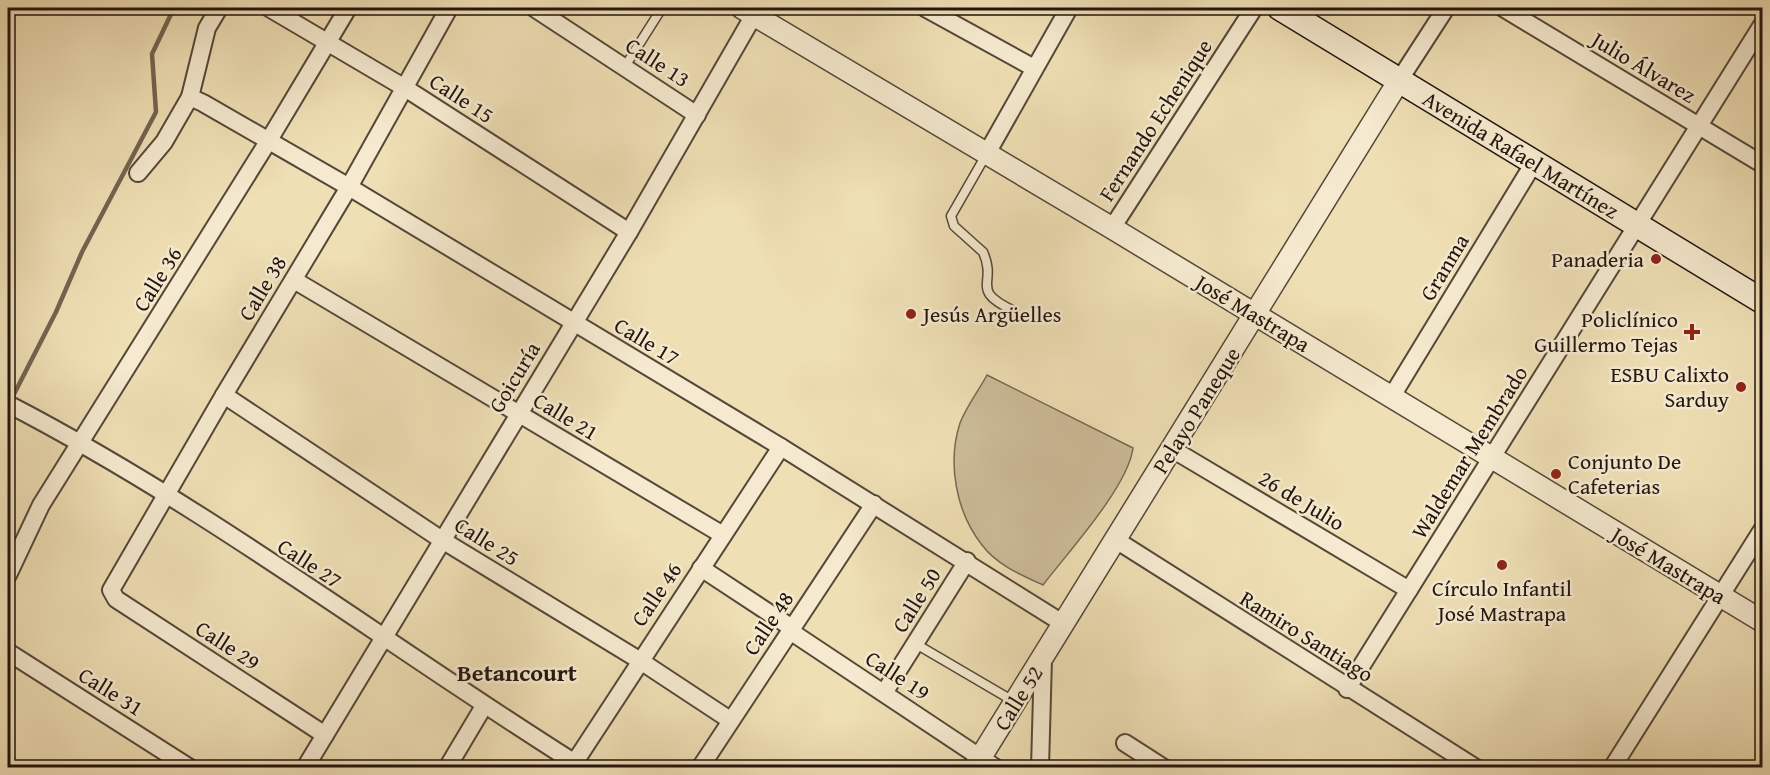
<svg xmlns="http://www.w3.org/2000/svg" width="1770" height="775" viewBox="0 0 1770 775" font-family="'Gentium Book Plus',serif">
<rect width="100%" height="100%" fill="#efdfb5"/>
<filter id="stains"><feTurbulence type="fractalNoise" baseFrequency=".00333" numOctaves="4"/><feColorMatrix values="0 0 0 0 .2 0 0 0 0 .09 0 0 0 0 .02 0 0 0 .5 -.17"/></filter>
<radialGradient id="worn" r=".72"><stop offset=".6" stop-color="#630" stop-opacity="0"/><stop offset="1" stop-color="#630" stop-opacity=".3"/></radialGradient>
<path fill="#ccbc99" stroke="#776854" stroke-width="1.5" d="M987 375 1133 448C1128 487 1068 552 1043 585 1021 575 997 565 982 545 956 512 947 463 960 423 966 407 979 390 987 375Z"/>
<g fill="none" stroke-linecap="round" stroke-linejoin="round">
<path stroke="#736451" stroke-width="4.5" d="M11 400 56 312 82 252 156 112 152 54 174 8"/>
<g stroke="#554738" stroke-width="11">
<g id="service">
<path d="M624 68 662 8"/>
<path d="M986 155 951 216 954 226 983 252C998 285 968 289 1014 311"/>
<path d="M916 644 1015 702"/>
</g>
</g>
<g stroke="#554738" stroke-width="20">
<g id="minor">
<path d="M269 8 405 88 629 232"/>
<path d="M534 8 697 115"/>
<path d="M925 8 1034 68"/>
<path d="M1503 8 1762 164"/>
<path d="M1400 79 1446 8"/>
<path d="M190 97 207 28 219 8"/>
<path d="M986 155 1069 8"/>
<path d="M138 173 164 142 190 97 203 103 349 187 781 447 1064 624"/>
<path d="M1112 228 1254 8"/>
<path d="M294 280 723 535"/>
<path d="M224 395 442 540 639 660 730 720"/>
<path d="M1392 396 1535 161"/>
<path d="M8 404C209 508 391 648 583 768"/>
<path d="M1172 449 1409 590"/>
<path d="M1116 540 1476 768"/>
<path d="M701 568 792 628"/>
<path d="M8 575 41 505 269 140 348 8"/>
<path d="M790 631 996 768"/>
<path d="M8 652 190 768"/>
<path d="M1347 689 1762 25"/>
<path d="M884 693 967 561"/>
<path d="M325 735 116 599 111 590 224 395 349 187 449 8"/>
<path d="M1125 743 1164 768"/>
<path d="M305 768 629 232 758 8"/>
<path d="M447 768 484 706"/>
<path d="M571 768 781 447"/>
<path d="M700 768 874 504"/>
<path d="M1040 768 1043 658"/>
<path d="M1612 768 1762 530"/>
</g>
</g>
<g stroke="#554738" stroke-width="24">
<g id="tertiary">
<path d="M742 8 1112 228 1762 621"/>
<path d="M974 768 1400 79"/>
</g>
</g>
<g stroke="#22140f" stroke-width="27">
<g id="secondary">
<path id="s1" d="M1280 8 1762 301"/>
</g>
</g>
<use href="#service" stroke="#f5eacf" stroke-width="8"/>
<use href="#minor" stroke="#f5eacf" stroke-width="16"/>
<use href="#tertiary" stroke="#f5eacf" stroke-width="21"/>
<use href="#secondary" stroke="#f5eacf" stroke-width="24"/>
</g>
<g fill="#8f2418" stroke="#f5eacf" stroke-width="2">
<circle cx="1656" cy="259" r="6"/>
<circle cx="911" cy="314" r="6"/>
<path d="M1689 323h6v6h6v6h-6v6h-6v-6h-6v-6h6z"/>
<circle cx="1741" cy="387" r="6"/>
<circle cx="1556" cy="474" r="6"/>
<circle cx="1502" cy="565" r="6"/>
</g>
<g text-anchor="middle" stroke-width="5" stroke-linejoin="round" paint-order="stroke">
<g font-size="22" fill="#22140f" stroke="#f5eacf">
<text transform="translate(658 62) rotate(33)" y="8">Calle 13</text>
<text transform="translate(1644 67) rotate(31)" y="8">Julio Álvarez</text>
<text transform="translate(462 98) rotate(33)" y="8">Calle 15</text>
<text transform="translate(1155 120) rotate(-57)" y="8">Fernando Echenique</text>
<text dy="8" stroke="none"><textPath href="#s1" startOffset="282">Avenida Rafael Martínez</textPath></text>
<text transform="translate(1444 267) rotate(-59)" y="8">Granma</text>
<text transform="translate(157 279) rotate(-58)" y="8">Calle 36</text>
<text transform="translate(262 288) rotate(-59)" y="8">Calle 38</text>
<text transform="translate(1253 313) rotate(31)" y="8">José Mastrapa</text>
<text transform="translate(647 341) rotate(31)" y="8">Calle 17</text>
<text transform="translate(514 377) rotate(-59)" y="8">Goicuría</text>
<text transform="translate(1196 410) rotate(-58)" y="8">Pelayo Paneque</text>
<text transform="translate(566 416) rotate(31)" y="8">Calle 21</text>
<text transform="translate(1469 452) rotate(-58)" y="8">Waldemar Membrado</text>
<text transform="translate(1302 500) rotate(31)" y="8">26 de Julio</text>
<text transform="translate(487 541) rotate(32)" y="8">Calle 25</text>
<text transform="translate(310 563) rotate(33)" y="8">Calle 27</text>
<text transform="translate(1669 565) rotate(31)" y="8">José Mastrapa</text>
<text transform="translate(656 594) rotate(-56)" y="8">Calle 46</text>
<text transform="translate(916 600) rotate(-58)" y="8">Calle 50</text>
<text transform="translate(768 623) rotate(-56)" y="8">Calle 48</text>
<text transform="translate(1307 636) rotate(32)" y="8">Ramiro Santiago</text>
<text transform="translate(228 645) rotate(33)" y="8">Calle 29</text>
<text transform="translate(898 675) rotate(33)" y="8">Calle 19</text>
<text transform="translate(111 691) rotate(32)" y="8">Calle 31</text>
<text transform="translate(1018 698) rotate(-58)" y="8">Calle 52</text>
</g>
<g font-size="22" fill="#22140f" stroke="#f5eacf" text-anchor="end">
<text x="1644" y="267">Panaderia</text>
<text x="923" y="322" text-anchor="start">Jesús Argüelles</text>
<text x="1678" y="327">Policlínico<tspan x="1678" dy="25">Guillermo Tejas</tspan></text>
<text x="1729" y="382">ESBU Calixto<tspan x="1729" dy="25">Sarduy</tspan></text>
<text x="1568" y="469" text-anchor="start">Conjunto De<tspan x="1568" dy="25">Cafeterias</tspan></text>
<text x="1502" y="596" text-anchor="middle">Círculo Infantil<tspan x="1502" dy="25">José Mastrapa</tspan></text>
</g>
<g font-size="24" font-weight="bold" fill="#22140f" stroke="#f5eacf">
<text x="517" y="681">Betancourt</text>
</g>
</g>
<rect width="1770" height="775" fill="none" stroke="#efdfb5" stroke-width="30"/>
<rect x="9" y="9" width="1752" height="757" fill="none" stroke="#22140f" stroke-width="3"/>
<rect x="15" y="15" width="1740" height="745" fill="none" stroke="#22140f" stroke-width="1.5"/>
<rect width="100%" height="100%" filter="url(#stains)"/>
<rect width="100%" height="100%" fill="url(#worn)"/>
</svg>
